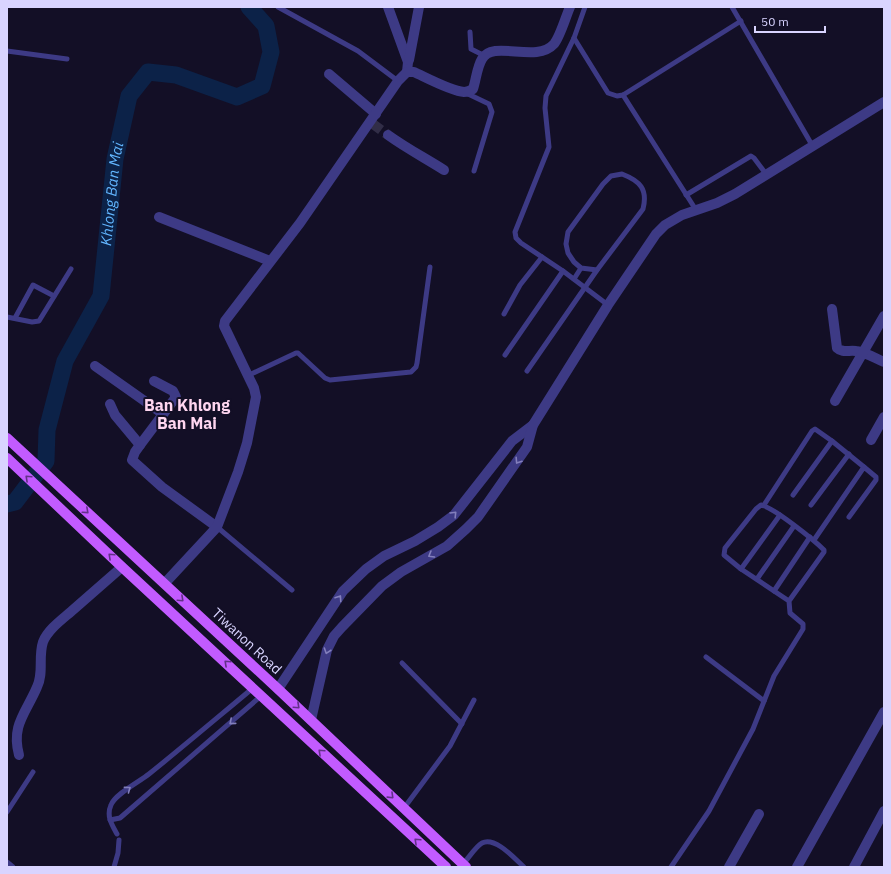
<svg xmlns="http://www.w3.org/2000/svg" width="891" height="874" viewBox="0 0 891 874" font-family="'IBM Plex Sans',sans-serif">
<rect width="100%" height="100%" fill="#130f26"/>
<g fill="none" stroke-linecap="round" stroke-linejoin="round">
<path stroke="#0c2248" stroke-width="17" id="s1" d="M7 504 15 502 46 461 47 430 65 361 101 296 115 159 129 96 148 72 176 75 237 97 262 86 271 52 266 26 249 7"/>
<path stroke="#312d47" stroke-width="10" stroke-dasharray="10 5" stroke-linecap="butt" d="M373 124 388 135"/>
<g stroke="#3d3a85" stroke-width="5">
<path d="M278 7 358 51 398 81"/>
<path d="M585 7 574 38 546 96 545 108 549 147 515 232 516 238 521 243 563 271 608 305"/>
<path d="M732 7 812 145"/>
<path d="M470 32 471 49 485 56"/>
<path d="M574 38 608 93 617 96 623 95 741 21"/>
<path d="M7 51 67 59"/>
<path d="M466 93 489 104 492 112 474 171"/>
<path d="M623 95 696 210"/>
<path d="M622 174C640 181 648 189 643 209L597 270 581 268 574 262 568 253 566 244 568 232 603 184 611 176Z"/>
<path d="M686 195 751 156 754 158 766 174"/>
<path d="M574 279 581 268"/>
<path d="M504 314 520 285 542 257"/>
<path d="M7 317 32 322 39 321 71 269"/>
<path d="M15 318 33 285 54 296"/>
<path d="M505 355 563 271"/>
<path d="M527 371 597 270"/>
<path d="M249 375 296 353H298L325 378 330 380 411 372 416 367 417 363 430 267"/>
<path d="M793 495 832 441"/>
<path d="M764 505 812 431 815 429 832 441 864 467"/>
<path d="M811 505 849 454"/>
<path d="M217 527 292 590"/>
<path d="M814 540 864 467 876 477V480L849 517"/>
<path d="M741 569 780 515"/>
<path d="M757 579 794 526"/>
<path d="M774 591 810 537"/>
<path d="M706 657 764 701"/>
<path d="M402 663 462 724"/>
<path d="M404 808 450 746 474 700"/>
<path d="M7 812 33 772"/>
<path d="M110 820 120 818 261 696"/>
<path d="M117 834C112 825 106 816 111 805 115 794 139 782 149 774 184 746 218 717 253 688"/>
<path d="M7 862 13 867"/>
<path d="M463 864C468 859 476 846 482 843 495 836 515 859 524 867"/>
<path d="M114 867 118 853 119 840"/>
<path d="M671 867 709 811 753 729 774 676 803 629V624L790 613 789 601 824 552V550C814 540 773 507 761 505L756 509 725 548 724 555 741 569 789 601"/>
</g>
<g stroke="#3d3a85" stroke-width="10">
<path d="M388 7 408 62 407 72"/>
<path d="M409 60 419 7"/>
<path d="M329 74 376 114"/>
<path d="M388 135C406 148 425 158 444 170"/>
<path d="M159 217 270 261"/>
<path d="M832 309 837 348C842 353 849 350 856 351 865 352 875 358 884 362"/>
<path d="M95 366 163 414"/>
<path d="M835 401 884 316"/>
<path d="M110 404 115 415 140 445 135 452 132 460 162 487 217 527"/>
<path d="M871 440 884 417"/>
<path d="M140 445 176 397 173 391 154 381"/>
<path d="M165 583 217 527 238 472 247 443 256 397 254 388 226 330 224 326 225 321 300 223 398 81 407 72H414C427 78 451 91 464 92 468 92 470 91 473 89 476 80 477 67 482 59 493 39 536 64 554 44 560 37 566 16 570 7"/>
<path d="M278 689 343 591 366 569 384 556 415 541 438 527 454 515 512 441 533 425"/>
<path d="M311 720 327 650 334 636 342 627 382 586 401 572 447 546 466 529 478 517 527 447 533 425 608 305 656 234 665 225 682 215 717 203 735 194 884 102"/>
<path d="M19 755C11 725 26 713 37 687 44 673 38 657 43 642 48 629 64 618 74 609 90 595 106 581 122 567"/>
<path d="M729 867 759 814"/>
<path d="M797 867 884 712"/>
<path d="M854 867 884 811"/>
</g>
<g stroke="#c25bff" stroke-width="10">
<path d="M7 438 278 689 466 867"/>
<path d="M7 458 122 567 446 867"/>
</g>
</g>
<defs><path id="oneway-chevron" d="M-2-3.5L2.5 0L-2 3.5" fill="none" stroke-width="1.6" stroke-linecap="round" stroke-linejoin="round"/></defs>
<g stroke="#837fbc">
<use href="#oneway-chevron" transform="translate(518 461) rotate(123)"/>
<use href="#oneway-chevron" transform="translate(454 514) rotate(-46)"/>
<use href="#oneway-chevron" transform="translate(431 555) rotate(150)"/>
<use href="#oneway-chevron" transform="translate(339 598) rotate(-56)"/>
<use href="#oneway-chevron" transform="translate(327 651) rotate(109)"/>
<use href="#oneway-chevron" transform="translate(232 722) rotate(139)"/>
<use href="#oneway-chevron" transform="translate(128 789) rotate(-36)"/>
</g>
<g stroke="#623188">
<use href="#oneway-chevron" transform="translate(28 478) rotate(-137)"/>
<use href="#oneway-chevron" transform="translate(86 511) rotate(42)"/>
<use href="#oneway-chevron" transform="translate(111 556) rotate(-137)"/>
<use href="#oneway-chevron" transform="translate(181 599) rotate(43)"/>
<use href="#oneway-chevron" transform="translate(227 663) rotate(-137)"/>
<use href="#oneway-chevron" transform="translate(297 706) rotate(43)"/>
<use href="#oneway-chevron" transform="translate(321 752) rotate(-137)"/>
<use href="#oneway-chevron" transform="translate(391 796) rotate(44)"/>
<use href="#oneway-chevron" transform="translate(417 841) rotate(-137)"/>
</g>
<g text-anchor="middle" stroke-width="4" stroke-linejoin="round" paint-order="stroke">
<g font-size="14" fill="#d9d4ff" stroke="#130f26">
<text transform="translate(247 641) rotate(43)" y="5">Tiwanon Road</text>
</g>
<g font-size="15" font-style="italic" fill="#62b6ff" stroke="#130f26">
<text dy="5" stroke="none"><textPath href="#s1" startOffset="339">Khlong Ban Mai</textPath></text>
</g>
<g font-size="16" font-weight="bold" fill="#ffd6f0" stroke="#130f26">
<text x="187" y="411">Ban Khlong<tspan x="187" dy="18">Ban Mai</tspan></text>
</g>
</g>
<rect width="891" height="874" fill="none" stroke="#d9d4ff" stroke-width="16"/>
<path d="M755 26v6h70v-6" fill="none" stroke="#d9d4ff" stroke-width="2"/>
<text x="761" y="26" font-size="12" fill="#d9d4ff" stroke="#130f26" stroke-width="3" paint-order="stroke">50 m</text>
</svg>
